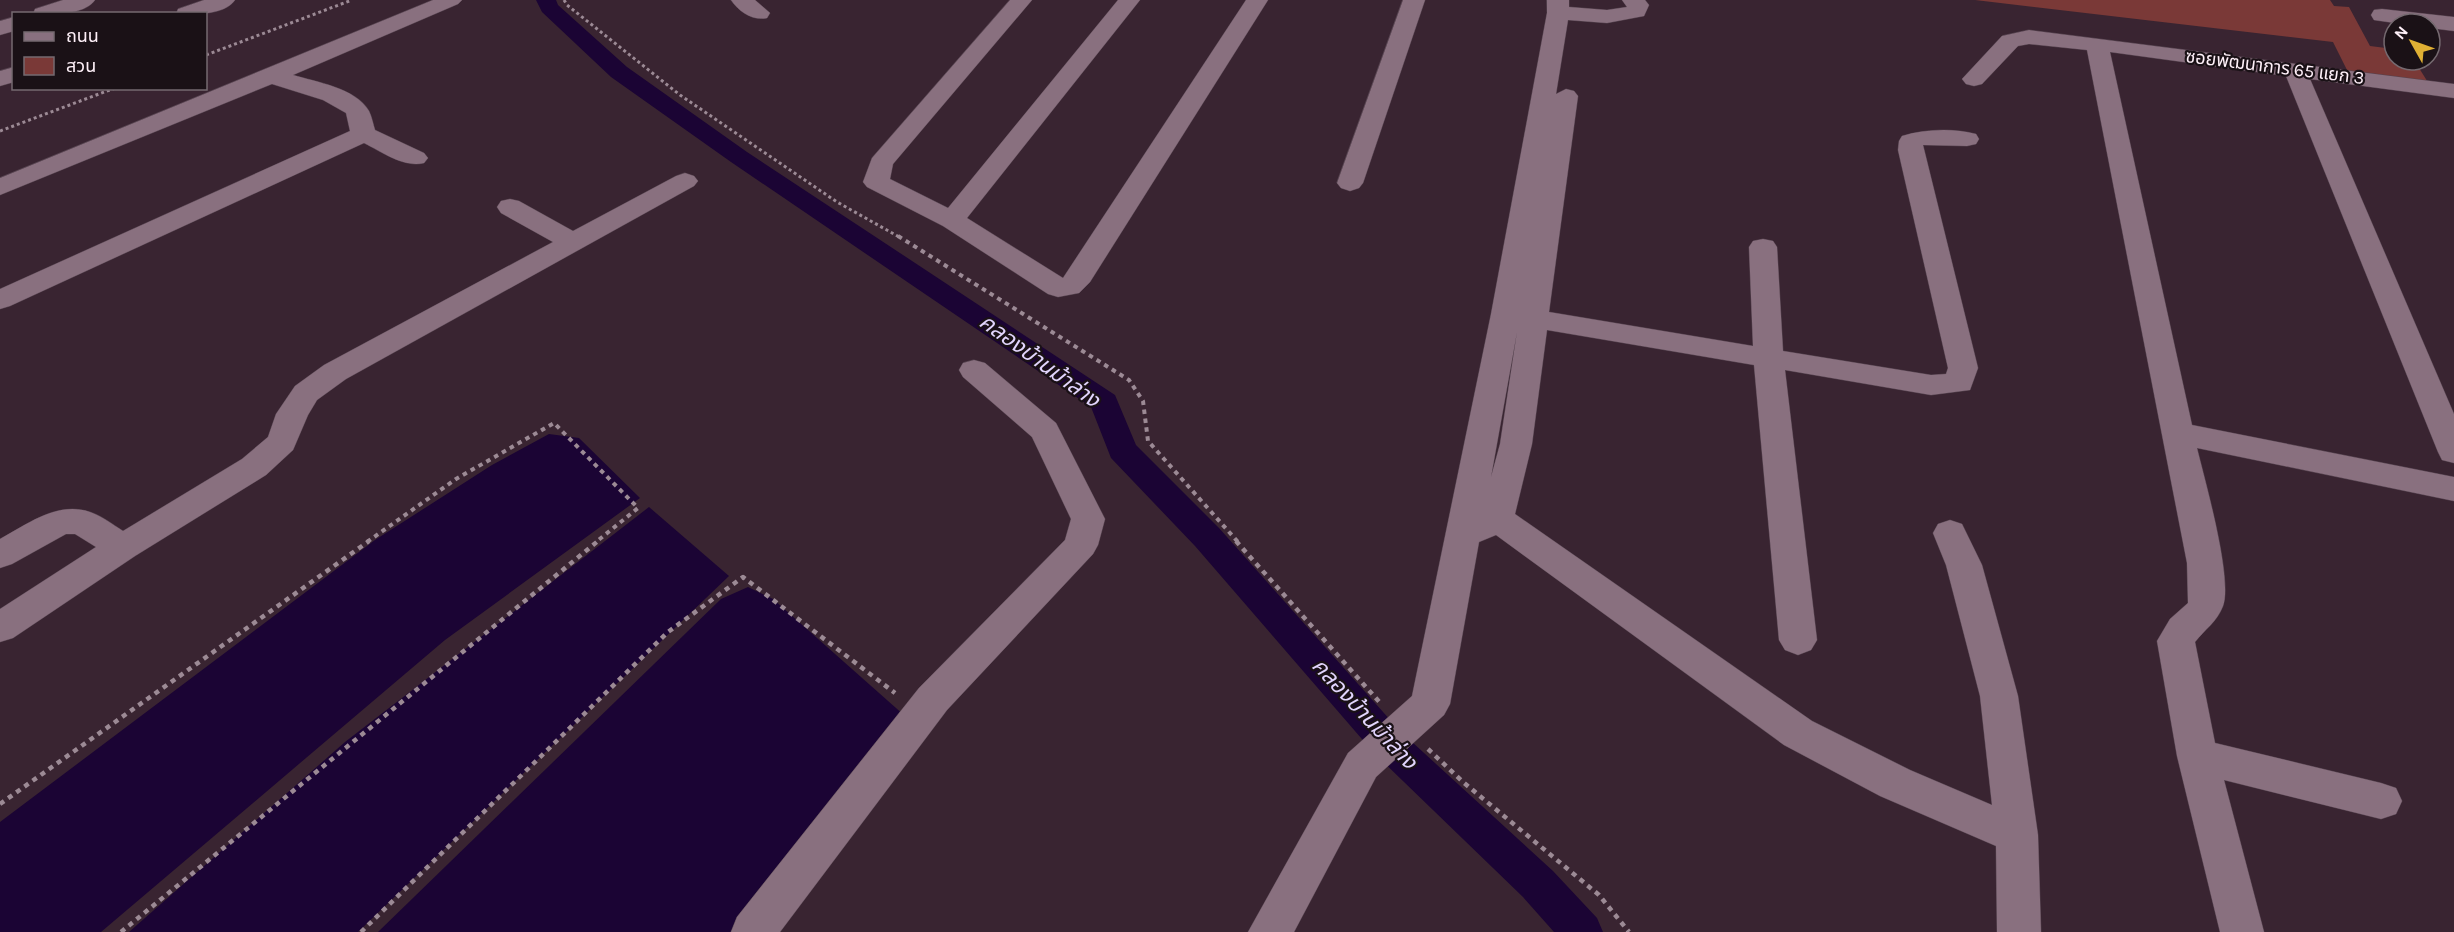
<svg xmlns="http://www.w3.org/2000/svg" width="2454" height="932" viewBox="0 0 2454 932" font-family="Karla,'Noto Sans Thai',sans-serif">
<rect width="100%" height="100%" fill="#392431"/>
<path fill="#7a3937" d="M1975 0H2330L2334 6 2349 7 2370 46 2394 49V60H2414L2429 84 2348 72 2333 42Z"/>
<g fill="#1b0434">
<path d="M549 434 579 438 640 498 445 640 101 932H0V822L375 540 492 465Z"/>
<path d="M649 507 729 576 358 932H129L345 742Z"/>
<path d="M748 587 773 599 905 716 732 932H378L721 599Z"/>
</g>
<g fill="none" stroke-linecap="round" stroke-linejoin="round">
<path fill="#1b0434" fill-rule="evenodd" d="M536 0H556L558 5 627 67 747 152 1115 395 1136 445 1219 528 1400 731 1553 871 1597 918 1603 932H1554L1523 897 1374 753 1195 546 1111 458 1091 407 731 162 611 77 542 12Z"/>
<g stroke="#55434f" stroke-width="1">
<g id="minor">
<path d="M63 0H95C84 16 50 14 33 14L35 9Z"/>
<path d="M204 0H235C224 16 193 14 176 14L178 9Z"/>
<path d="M433 0H462L458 4 293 75C316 82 356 88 369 111 372 117 373 124 375 130L424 153 428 158 424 163C404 168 382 152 364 143L10 306 0 309V289L350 131 346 113 323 100 272 84 0 195V178Z"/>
<path d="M731 0H755L770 13 767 18C753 21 739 12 731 0Z"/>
<path d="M1010 0H1032L893 164 890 179 948 208 1118 0H1140L967 218 1063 278 1246 0H1268L1090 282 1079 293 1058 297 1048 294 943 226 867 187 863 182 872 158Z"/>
<path d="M1403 0H1425L1363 183 1359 188 1350 191 1341 188 1337 183Z"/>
<path d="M1547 0H1569V7L1607 10 1627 7 1622 0H1645L1649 5 1644 16 1607 23 1568 20 1556 94 1566 89 1574 91 1578 96 1549 312 1753 346 1749 247 1753 241 1763 239 1773 241 1777 247 1783 351 1931 375 1946 374 1948 368 1898 150 1899 141 1902 136C1925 129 1953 128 1976 134L1979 139 1976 144 1967 146 1923 145 1978 368 1970 390 1931 395 1785 370 1817 640 1811 650 1798 655 1785 650 1779 640 1754 365 1547 330 1532 444 1515 514 1812 721 1910 770 1992 805 1980 696 1946 565 1933 533 1938 524 1950 520 1962 524 1982 565 2018 696 2038 835 2041 932H1997L1996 846 1880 796 1784 745 1496 535 1479 542 1450 704 1444 715 1376 777 1294 932H1248L1348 753 1412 696 1491 314 1547 13ZM1517 332 1500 444 1491 477Z"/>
<path d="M2382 9 2454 17V31L2430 28V24H2402L2374 20 2371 15 2374 10Z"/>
<path d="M14 17V31L0 35V21Z"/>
<path d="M2029 30 2454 84V98L2310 79 2454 414V463L2442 460 2438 452 2286 76 2110 52 2192 425 2454 477V501L2197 448C2205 481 2233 579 2223 606 2217 622 2205 629 2195 642L2215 743 2381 783 2396 788 2402 801 2396 814 2381 819 2224 780 2264 932H2220L2177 756 2157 641 2170 619 2188 603 2187 563 2087 50 2029 44 2018 46 1982 84 1974 86 1966 84 1962 79 2002 36Z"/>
<path d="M14 67V82L0 86V71Z"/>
<path d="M685 173 694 176 698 181 694 186 346 379 317 400 308 415 293 450 266 475 135 556 13 638 0 642V609L96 547 75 534H66L12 564 0 568V539C28 524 57 501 90 512 102 516 112 524 123 531L242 459 268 437 276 414 295 386 324 365 553 242 501 213 497 207 501 201 510 199 519 201 573 231 676 176Z"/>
<path d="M974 360 985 363 1056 423 1105 519 1098 545 1093 554 947 710 780 932H731L737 917 919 688 1065 540 1071 519 1032 437 963 377 959 370 963 363Z"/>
</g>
</g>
<g stroke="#9c8a95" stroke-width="3" stroke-dasharray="3 3" stroke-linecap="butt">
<path d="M564 0 567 5 680 95 837 202 901 238"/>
<path d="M206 55 352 0"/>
<path d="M0 131 115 88"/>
</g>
<g stroke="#9c8a95" stroke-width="4" stroke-dasharray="4.5 4.5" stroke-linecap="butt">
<path d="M898 236 1129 380 1143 401 1148 441 1238 542"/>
<path d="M367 542 456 479 554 423 638 508 596 542"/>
</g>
<g stroke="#9c8a95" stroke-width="4.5" stroke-dasharray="5 5" stroke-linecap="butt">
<path d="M1236 541 1382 705"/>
<path d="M1428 749 1463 782 1599 895 1629 932"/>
<path d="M0 804 369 541"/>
<path d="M121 932 598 541"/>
<path d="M361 932 668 632 743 577 895 693"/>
</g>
<use href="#minor" fill="#89707f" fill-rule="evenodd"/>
</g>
<g text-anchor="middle" stroke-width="4.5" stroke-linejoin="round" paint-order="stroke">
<g font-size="18" fill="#fef0f8" stroke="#1a1116">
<text transform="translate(2275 67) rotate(7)" y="6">ซอยพัฒนาการ 65 แยก 3</text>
</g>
<g font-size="22" font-style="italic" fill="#e2d5fd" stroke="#1a1116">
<text transform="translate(1040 360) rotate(36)" y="8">คลองบ้านม้าล่าง</text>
<text transform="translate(1365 713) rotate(47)" y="8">คลองบ้านม้าล่าง</text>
</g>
</g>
<rect x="12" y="12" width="195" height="78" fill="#1a1116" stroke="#756a70" stroke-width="1.5"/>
<rect x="24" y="32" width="30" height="9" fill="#89707f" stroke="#756a70" stroke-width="1.5"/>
<text x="66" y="42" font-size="18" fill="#fef0f8">ถนน</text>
<rect x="24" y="57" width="30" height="18" fill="#7a3937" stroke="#756a70" stroke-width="1.5"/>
<text x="66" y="72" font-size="18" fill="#fef0f8">สวน</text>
<g transform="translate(2412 42) rotate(310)"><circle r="28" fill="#1a1116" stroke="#756a70" stroke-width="1.5"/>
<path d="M0-4.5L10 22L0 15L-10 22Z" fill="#e0b034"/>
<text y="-9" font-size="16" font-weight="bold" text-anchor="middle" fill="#fef0f8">N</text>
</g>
</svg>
